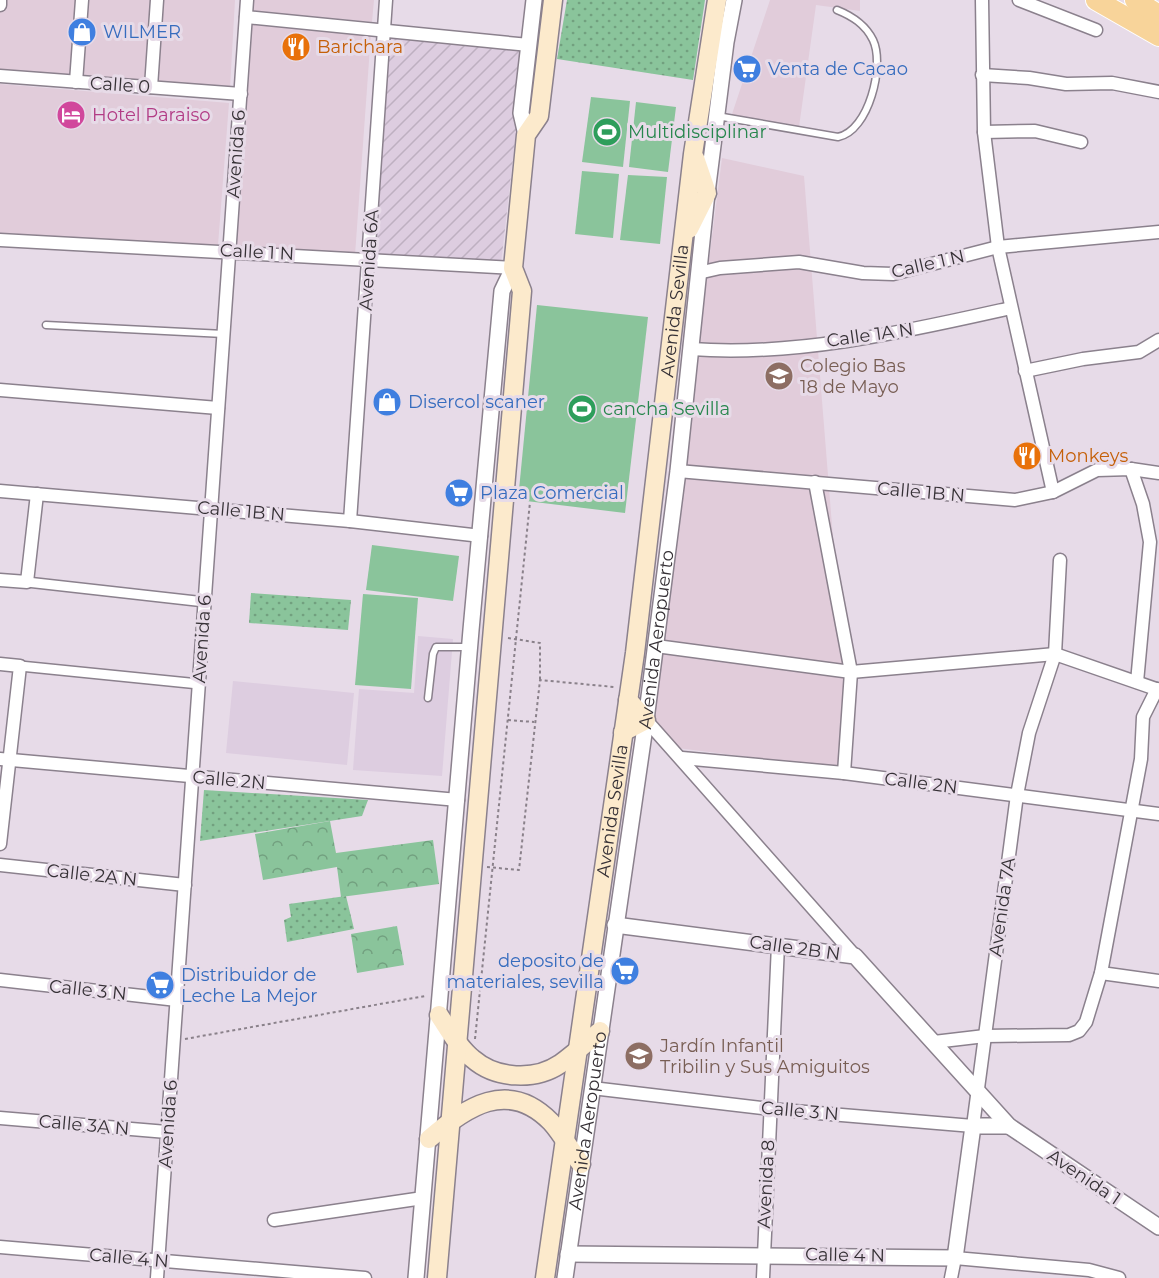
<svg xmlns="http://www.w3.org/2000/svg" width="1159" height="1278" viewBox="0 0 1159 1278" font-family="Montserrat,sans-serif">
<defs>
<pattern id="industrial-furrows" width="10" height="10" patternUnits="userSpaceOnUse" patternTransform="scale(1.5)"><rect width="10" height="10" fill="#ddcde0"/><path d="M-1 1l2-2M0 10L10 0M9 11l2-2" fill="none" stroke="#beb0c1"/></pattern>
<pattern id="green-dots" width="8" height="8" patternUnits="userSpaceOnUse" patternTransform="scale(1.5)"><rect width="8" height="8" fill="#8ac49b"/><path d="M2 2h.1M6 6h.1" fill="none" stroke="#72a07f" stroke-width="1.8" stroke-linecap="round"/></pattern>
<pattern id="forest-crowns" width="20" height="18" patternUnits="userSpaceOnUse" patternTransform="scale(1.5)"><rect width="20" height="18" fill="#8ac49b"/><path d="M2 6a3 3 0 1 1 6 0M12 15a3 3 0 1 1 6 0" fill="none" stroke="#72a07f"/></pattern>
</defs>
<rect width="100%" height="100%" fill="#e7dbe8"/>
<g fill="#e1ccda">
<path d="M0 0H235L230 88 0 72Z"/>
<path d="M251 0H374L372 22 250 11Z"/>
<path d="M770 0H860V11L816 5 799 127 731 117Z"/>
<path d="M251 22 371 33 355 255 236 248Z"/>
<path d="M0 84 229 103 218 245 0 233Z"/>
<path d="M722 158 804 176 844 675 840 768 677 748 651 717Z"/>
</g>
<path fill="url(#industrial-furrows)" d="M385 36 525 52 501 264 372 253Z"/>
<g fill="#ddcde0">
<path d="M418 636 453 639 442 776 353 770 359 689 414 693Z"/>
<path d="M233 681 354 693 347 765 226 753Z"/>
</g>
<g fill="url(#green-dots)">
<path d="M567 0H705L693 80 557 59Z"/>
<path d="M251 593 351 600 348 630 249 623Z"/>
<path d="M204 790 368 800 362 816 200 841Z"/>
<path d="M346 896 354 929 287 942 284 920 291 917 289 904Z"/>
</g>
<g fill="url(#forest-crowns)">
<path d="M330 821 336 853 433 840 439 884 341 897 337 867 263 880 255 834Z"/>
<path d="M397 926 404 965 357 973 351 934Z"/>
</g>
<g fill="#8ac49b">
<path d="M591 97 630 101 623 167 582 162Z"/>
<path d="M636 102 676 107 668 172 629 167Z"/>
<path d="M582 171 619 174 613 238 575 234Z"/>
<path d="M628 175 667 177 660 244 620 240Z"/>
<path d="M537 305 648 317 625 513 518 500Z"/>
<path d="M372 545 459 556 453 601 366 590Z"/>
<path d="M363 594 418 598 411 689 355 685Z"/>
</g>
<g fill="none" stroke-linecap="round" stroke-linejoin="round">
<g stroke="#8b818d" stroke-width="9">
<g id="service">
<path d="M717 116 838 137C869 131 885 65 873 40 865 24 852 16 837 10"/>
<path d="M46 325 224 334"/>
<path d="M428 698 433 654 436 647H468"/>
</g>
</g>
<g stroke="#8b818d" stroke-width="12">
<g id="pedestrian">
<path d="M27 582 205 602"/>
<path d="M20 666 199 684"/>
</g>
</g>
<g stroke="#8b818d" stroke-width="15">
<g id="minor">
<path d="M982 0 984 132 998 247 1053 492"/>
<path d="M1019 0 1096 30"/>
<path d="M0 5V0"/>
<path d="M246 17 529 45"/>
<path d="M982 75 1029 78 1066 84 1112 83 1159 92"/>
<path d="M0 76 241 94"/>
<path d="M76 82 82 0"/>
<path d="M151 87 157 0"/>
<path d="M984 132 1035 131 1081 142"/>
<path d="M0 240 513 268"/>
<path d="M698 273 720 268 799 262 863 273 893 274 998 247 1159 232"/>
<path d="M691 349C797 357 908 331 1011 308"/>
<path d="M1025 371 1083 359 1139 352 1159 340"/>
<path d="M0 390 218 408"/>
<path d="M1131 469 1143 504 1150 542 1137 682"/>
<path d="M678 471 1015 500 1053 492 1097 470 1131 469 1159 473"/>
<path d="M815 482 851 672 844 773"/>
<path d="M0 491 350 521 481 536"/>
<path d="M350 521 386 0"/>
<path d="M0 580 27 582 37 494"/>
<path d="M656 646 851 672 1055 654 1159 690"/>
<path d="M0 664 20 666 0 844"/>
<path d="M646 720 855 956"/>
<path d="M682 758 844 773 1159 814"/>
<path d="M0 759 458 800"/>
<path d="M0 865 185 885"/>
<path d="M1101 973 1159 981"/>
<path d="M0 980 177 1000"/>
<path d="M934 1042 985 1036 1069 1035 1079 1031 1086 1022 1101 973 1141 759 1143 717 1157 689"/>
<path d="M592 1088 770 1109 973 1126 1017 795 1029 733 1055 654 1060 560"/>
<path d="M0 1118 167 1132"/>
<path d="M274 1220 423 1198"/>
<path d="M0 1247 365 1278"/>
<path d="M157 1278 247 0"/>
<path d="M763 1278 778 945"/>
<path d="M951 1278 955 1258 1089 1270 1119 1278"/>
</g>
</g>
<g stroke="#8b818d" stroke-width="18">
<g id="tertiary">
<path d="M526 135 521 113 534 0"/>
<path d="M615 925 855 956 1009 1126 1159 1227"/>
<path d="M568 1254 955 1258 973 1126H1009"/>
<path d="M416 1278 471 630 502 291 513 268"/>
<path id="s1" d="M565 1278 646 720 678 471 707 193 726 42 734 0"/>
</g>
</g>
<g stroke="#8b818d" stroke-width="21">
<g id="secondary">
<path d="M689 229 707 193 695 158"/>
<path d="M623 732 646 720 628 700"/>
<path d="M439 1015C449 1030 459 1048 473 1059 496 1079 535 1081 560 1064 574 1054 587 1042 600 1031"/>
<path d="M429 1139C466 1107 508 1078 551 1122 562 1134 571 1151 581 1164"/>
<path d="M437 1278 522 291 513 268 526 135 539 116 553 0"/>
<path id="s2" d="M545 1278 635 653 693 154 717 0"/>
</g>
</g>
<g stroke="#fff" stroke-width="22">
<g id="primary">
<path d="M1096 0 1159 36"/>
<path d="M1135 0 1159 15"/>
</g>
</g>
<g stroke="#8a818a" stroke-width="2" stroke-dasharray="3 3" stroke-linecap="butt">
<path d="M508 638 540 643V680"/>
<path d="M508 720 534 722"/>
<path d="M487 867 519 870 540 680 614 687"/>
<path d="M185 1039 425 996"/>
<path d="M475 1039 530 502"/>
</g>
<use href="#service" stroke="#fff" stroke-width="6"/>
<use href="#pedestrian" stroke="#fff" stroke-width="9"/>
<use href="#minor" stroke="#fff" stroke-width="12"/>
<use href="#tertiary" stroke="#fff" stroke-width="15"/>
<use href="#secondary" stroke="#fceacc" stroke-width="18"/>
<use href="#primary" stroke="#f8d49a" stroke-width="20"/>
</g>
<defs>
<g id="shop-disc" transform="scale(1.5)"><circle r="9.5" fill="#3f7fe0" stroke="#e7dbe8"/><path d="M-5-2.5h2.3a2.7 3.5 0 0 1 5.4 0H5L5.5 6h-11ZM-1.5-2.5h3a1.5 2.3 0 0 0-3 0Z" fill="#fff"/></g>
<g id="restaurant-disc" transform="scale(1.5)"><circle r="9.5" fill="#e8710a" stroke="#e7dbe8"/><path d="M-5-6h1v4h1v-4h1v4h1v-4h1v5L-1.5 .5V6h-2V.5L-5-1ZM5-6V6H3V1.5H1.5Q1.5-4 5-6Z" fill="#fff"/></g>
<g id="supermarket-disc" transform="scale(1.5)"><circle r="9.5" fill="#3f7fe0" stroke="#e7dbe8"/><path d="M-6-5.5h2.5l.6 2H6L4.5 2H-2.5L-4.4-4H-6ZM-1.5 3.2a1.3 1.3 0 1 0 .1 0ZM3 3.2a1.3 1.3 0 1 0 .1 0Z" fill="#fff"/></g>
<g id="hotel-disc" transform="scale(1.5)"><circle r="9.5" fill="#d1479c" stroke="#e7dbe8"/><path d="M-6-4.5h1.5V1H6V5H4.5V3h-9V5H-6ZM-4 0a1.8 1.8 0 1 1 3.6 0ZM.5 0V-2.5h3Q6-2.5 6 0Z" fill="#fff"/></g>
<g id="stadium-disc" transform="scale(1.5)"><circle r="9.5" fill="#2e9e5b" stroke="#e7dbe8"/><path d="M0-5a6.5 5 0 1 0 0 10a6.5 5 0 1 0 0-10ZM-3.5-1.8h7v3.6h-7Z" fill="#fff"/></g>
<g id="school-disc" transform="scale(1.5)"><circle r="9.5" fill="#8d6e63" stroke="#e7dbe8"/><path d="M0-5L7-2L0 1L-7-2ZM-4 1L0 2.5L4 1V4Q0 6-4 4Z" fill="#fff"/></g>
</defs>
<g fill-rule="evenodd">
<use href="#shop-disc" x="82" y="32"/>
<use href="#restaurant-disc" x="296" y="47"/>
<use href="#supermarket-disc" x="747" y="69"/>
<use href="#hotel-disc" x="71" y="115"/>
<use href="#stadium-disc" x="607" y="132"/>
<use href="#school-disc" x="779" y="376"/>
<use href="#shop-disc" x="387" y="402"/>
<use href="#stadium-disc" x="582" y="409"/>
<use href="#restaurant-disc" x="1027" y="456"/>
<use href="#supermarket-disc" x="459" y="493"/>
<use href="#supermarket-disc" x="625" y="971"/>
<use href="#supermarket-disc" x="160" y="985"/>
<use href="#school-disc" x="639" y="1056"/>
</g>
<g text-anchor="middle" stroke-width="6" stroke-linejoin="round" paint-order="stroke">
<g font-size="18" fill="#366cbe" stroke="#e7dbe8" text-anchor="start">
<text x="103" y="38">WILMER</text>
<text x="768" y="75">Venta de Cacao</text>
<text x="408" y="408">Disercol scaner</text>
<text x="480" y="499">Plaza Comercial</text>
<text x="604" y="967" text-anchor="end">deposito de<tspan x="604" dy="21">materiales, sevilla</tspan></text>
<text x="181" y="981">Distribuidor de<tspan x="181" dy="21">Leche La Mejor</tspan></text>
</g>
<g font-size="18" fill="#c56008" stroke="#e7dbe8" text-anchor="start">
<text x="317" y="53">Barichara</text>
<text x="1048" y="462">Monkeys</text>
</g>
<g font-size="18" fill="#363136" stroke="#e7dbe8">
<text transform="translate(120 85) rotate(4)" y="6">Calle 0</text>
<text transform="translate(236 154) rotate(-86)" y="6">Avenida 6</text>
<text transform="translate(257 252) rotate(3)" y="6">Calle 1 N</text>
<text transform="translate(369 260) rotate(-86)" y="6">Avenida 6A</text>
<text transform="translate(928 264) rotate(-13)" y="6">Calle 1 N</text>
<text dy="6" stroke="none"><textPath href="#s2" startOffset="976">Avenida Sevilla</textPath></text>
<text transform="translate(870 335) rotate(-8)" y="6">Calle 1A N</text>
<text transform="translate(921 492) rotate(5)" y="6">Calle 1B N</text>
<text transform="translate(241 511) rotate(5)" y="6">Calle 1B N</text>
<text transform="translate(202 639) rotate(-86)" y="6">Avenida 6</text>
<text dy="6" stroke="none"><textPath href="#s1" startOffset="645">Avenida Aeropuerto</textPath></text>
<text transform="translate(229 780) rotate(5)" y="6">Calle 2N</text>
<text transform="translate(921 783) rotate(7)" y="6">Calle 2N</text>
<text dy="6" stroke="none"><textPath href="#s2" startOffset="472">Avenida Sevilla</textPath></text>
<text transform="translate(92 875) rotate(6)" y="6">Calle 2A N</text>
<text transform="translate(1002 907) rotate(-82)" y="6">Avenida 7A</text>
<text transform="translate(795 948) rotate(8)" y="6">Calle 2B N</text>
<text transform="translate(88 990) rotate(6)" y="6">Calle 3 N</text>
<text transform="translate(800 1111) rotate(5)" y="6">Calle 3 N</text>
<text dy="6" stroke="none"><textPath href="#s1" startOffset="159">Avenida Aeropuerto</textPath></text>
<text transform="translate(168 1124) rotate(-86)" y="6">Avenida 6</text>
<text transform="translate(84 1125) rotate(5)" y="6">Calle 3A N</text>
<text transform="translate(1084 1177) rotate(34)" y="6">Avenida 1</text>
<text transform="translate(766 1184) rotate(-87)" y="6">Avenida 8</text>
<text transform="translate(845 1255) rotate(1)" y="6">Calle 4 N</text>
<text transform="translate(129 1258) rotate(5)" y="6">Calle 4 N</text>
</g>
<g font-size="18" fill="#b23c85" stroke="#e7dbe8" text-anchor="start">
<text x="92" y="121">Hotel Paraiso</text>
</g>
<g font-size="18" fill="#27864d" stroke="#e7dbe8" text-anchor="start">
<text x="628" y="138">Multidisciplinar</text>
<text x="603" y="415">cancha Sevilla</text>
</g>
<g font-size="18" fill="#785e54" stroke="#e7dbe8" text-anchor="start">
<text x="800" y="372">Colegio Bas<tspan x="800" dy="21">18 de Mayo</tspan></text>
<text x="660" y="1052">Jardín Infantil<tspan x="660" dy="21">Tribilin y Sus Amiguitos</tspan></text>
</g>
</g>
</svg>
